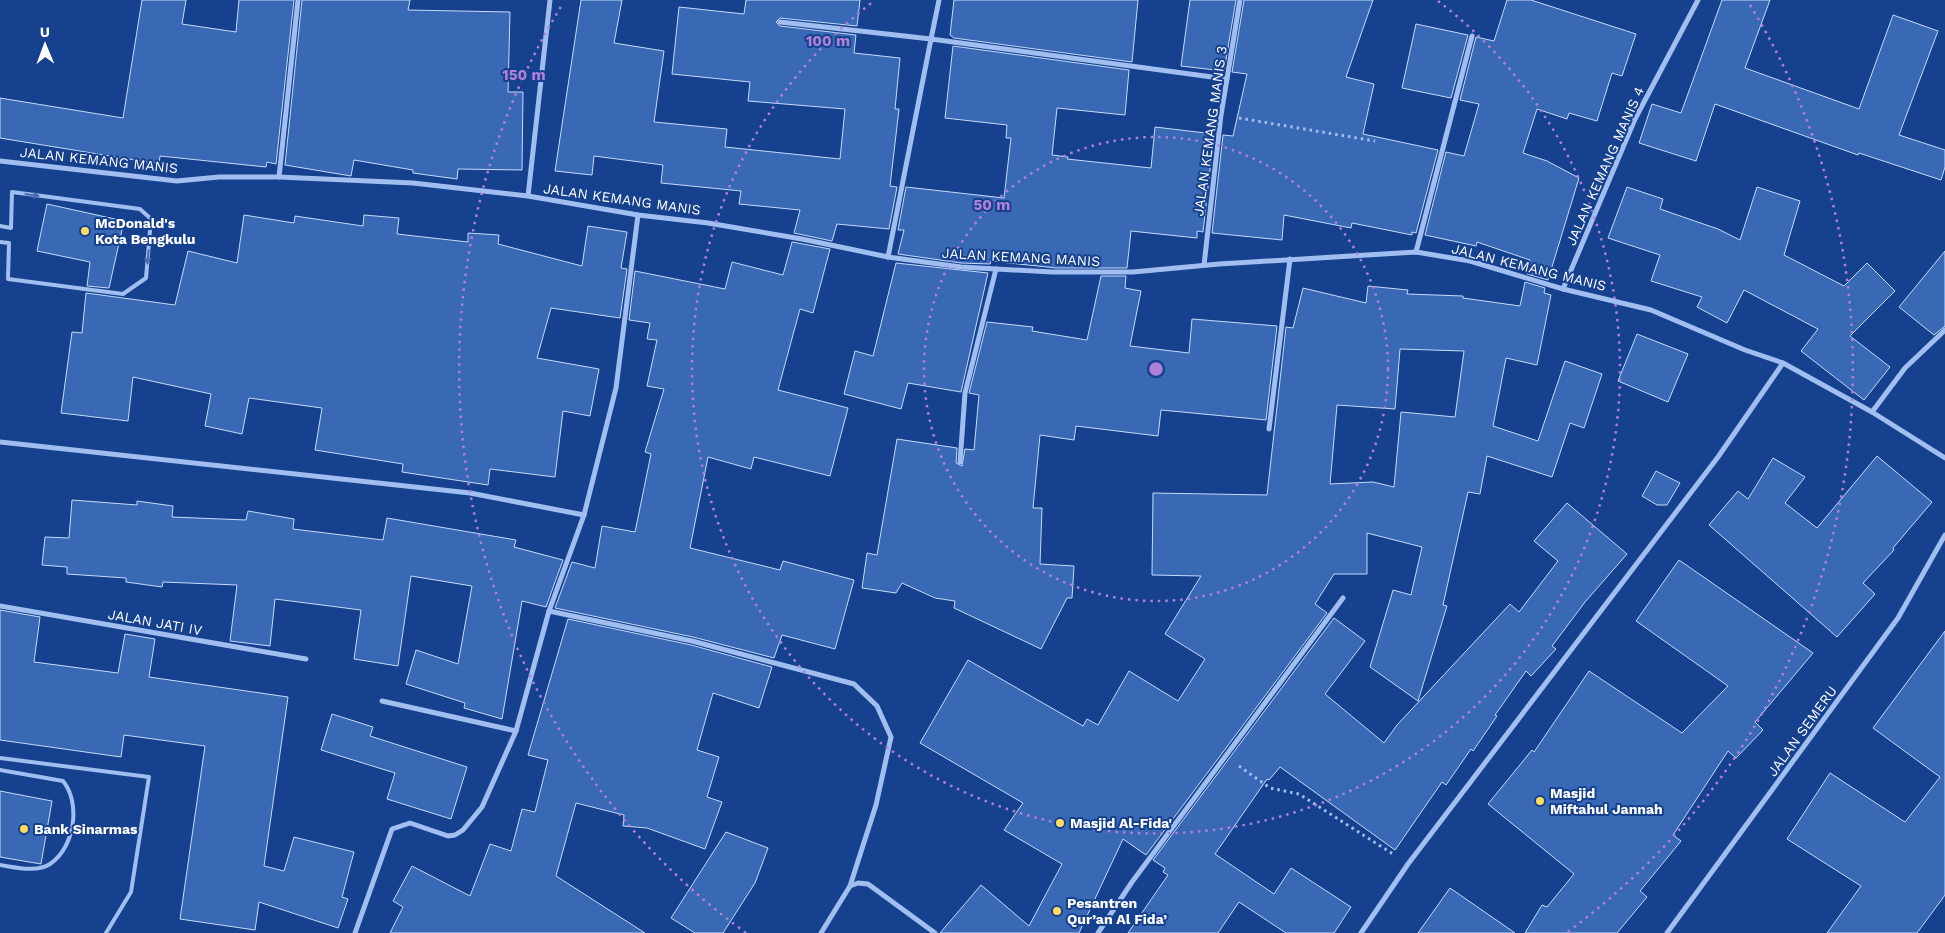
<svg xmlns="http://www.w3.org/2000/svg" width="1945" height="933" viewBox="0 0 1945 933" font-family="'Work Sans',sans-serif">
<rect width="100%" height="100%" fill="#15418e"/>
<g fill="#3968b5" stroke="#c6dbfc" fill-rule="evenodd">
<path d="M142 0H186L182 24 236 32 239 0H294L276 164 267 162 266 167 160 156 159 164 0 138V98L123 118Z"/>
<path d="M302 0H410L408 10 510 12 508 92H523L522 170 458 169 457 179 413 173V170L354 160 351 176 285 165Z"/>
<path d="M581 0H622L614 43 664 51 654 122 727 129 725 147 840 159 845 109 748 101 750 82 672 74 679 7 744 14 746 0H860L857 26 780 18 776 22 780 26 856 35 854 53 900 58 895 109H899L890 186 897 187 889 229 837 224 832 241 794 233 800 210 739 204 741 191 661 183 663 165 594 156 592 175 555 171Z"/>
<path d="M954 0H1138L1132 62 954 38 950 35Z"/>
<path d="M1190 0H1236L1224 71 1181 66Z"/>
<path d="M1244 0H1373L1346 77 1374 84 1363 134 1438 150 1416 233 1412 232V235L1352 223 1351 228 1284 215 1282 240 1212 233 1223 135 1233 136 1247 74 1232 72Z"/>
<path d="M1507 0H1531L1636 34 1622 76 1612 73 1597 121 1569 113 1567 119 1537 109 1523 153 1547 161 1579 178 1548 280 1527 274 1530 260 1477 242 1476 246 1425 235 1446 152 1464 156 1479 104 1460 100 1476 37 1494 41Z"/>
<path d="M1722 0H1770L1745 68 1859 109 1893 15 1938 31 1899 135 1945 150V167L1941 180 1859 153 1858 155 1715 104 1696 161 1639 143 1652 104 1681 113Z"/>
<path d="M1416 24 1468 35 1451 98 1402 88Z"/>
<path d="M953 46 1129 70 1125 115 1057 108 1052 155 1068 157 1067 159 1151 168 1155 127 1214 134 1203 232 1197 231V238L1131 231 1127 268H1056L991 261 990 264 961 263 898 254 904 230H898L906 187 1004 198 1011 138H1006L1007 125 945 118Z"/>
<path d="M1627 187 1663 199 1660 209 1718 229 1740 240 1757 187 1800 201 1784 255 1844 286 1867 263 1895 291 1850 336 1890 367 1864 400 1801 351 1818 329 1744 290 1727 323 1697 307 1702 297 1651 281 1660 255 1608 238Z"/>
<path d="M47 204 124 221 109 288 87 286 90 262 37 251Z"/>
<path d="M244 215 294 223 295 216 363 226 364 215 399 218 397 234 468 242V233L499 235 498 244 582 266 588 226 627 232 621 268 627 269 620 318 551 308 537 358 599 369 590 416 563 411 555 477 490 469 488 485 402 472 403 464 315 450 322 408 249 398 242 434 205 426 211 394 133 377 128 421 61 413 72 332 82 333 86 293 175 305 188 251 237 263Z"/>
<path d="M792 242 830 249 813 313 800 309 778 390 848 408 830 476 754 457 751 469 708 457 690 548 780 570 783 561 854 580 835 649 782 635 774 658 693 637 555 608 572 562 595 568 602 526 635 532 651 454 645 452 664 389 647 386 657 340 647 339 650 323 629 320 635 271 725 289 732 262 783 275Z"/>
<path d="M1945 251V326L1934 335 1899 307Z"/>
<path d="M896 263 988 273 961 392 908 383 901 409 844 394 855 351 873 356Z"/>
<path d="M1101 276H1126L1125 288 1141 291 1130 346 1189 353 1192 319 1277 326 1266 420 1161 410 1158 436 1076 426 1074 440 1040 435 1033 508H1042L1040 564 1074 566 1072 598H1067L1041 649 954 608 955 601 935 598 902 583 896 593 862 588 867 553 877 555 897 439 957 448 956 463 962 466 965 449 974 450 979 395 969 393 987 322 1033 327 1032 331 1087 340Z"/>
<path d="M1525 282 1545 288 1544 293 1551 295 1537 365 1506 358 1493 426 1538 441 1565 361 1602 374 1584 428 1570 423 1552 477 1487 456 1480 494 1468 492 1443 605 1447 606 1418 701 1370 667 1393 590 1411 595 1422 547 1367 533V574H1334L1315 604 1327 613 1146 855 1123 839 1079 933H940L981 885 1029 926 1062 864 1004 830 1023 803 920 743 968 660 1083 726 1087 719 1098 725 1129 671 1178 701 1205 659 1165 634 1201 576 1152 575 1153 493 1267 495 1286 327 1293 328 1303 288 1366 303 1368 286 1408 290 1407 294 1463 296V298L1520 306ZM1400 349 1464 351 1455 417 1401 412 1394 487 1373 482 1330 484 1337 405 1395 409Z"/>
<path d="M1637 334 1688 354 1668 402 1618 381Z"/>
<path d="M1877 456 1932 502 1893 548 1894 550 1863 583 1875 594 1837 637 1709 525 1738 491 1748 499 1773 458 1805 477 1785 503 1817 528Z"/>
<path d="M1656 471 1680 483 1667 505H1657L1642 496Z"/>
<path d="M72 500 137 505V501L173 506 172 517 246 520 248 511 294 519 293 529 383 540 387 518 516 540 514 547 563 560 546 607 522 601 502 719 464 708 465 703 406 684 416 650 458 664 472 586 411 576 398 666 354 659 361 610 275 599 270 646 230 641 237 585 163 582 162 587 126 582V578L67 574V567L42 565 45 537 69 538Z"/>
<path d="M1567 503 1627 554 1585 602 1552 646 1556 649 1531 676 1526 671 1495 715 1497 716 1473 751 1471 749 1446 785 1442 782 1395 850 1280 767 1269 780 1267 779 1215 854 1274 894 1291 868 1351 907 1334 933H1286L1239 902 1218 933H1128L1168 875 1163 872 1165 868 1153 860 1334 618 1365 641 1325 694 1384 743 1397 725 1510 604 1519 612 1558 561 1534 541Z"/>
<path d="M1679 560 1813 653 1755 722 1763 730 1736 758 1728 751 1673 835 1681 841 1640 891 1647 897 1617 933H1525L1542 905 1547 907 1574 874 1488 804 1532 750 1534 752 1589 671 1682 733 1728 686 1636 621Z"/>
<path d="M0 610 40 617 34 662 118 673 125 634 155 639 149 677 288 697 264 866 284 871 294 837 354 852 342 897 348 899 338 928 259 902 255 930 180 919 205 746 124 735 121 757 0 740Z"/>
<path d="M568 619 691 645 772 667 759 708 713 693 697 750 719 757 707 797 722 802 705 849 647 828 623 826 624 815 576 803 556 876 645 933H390L403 907 393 901 412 866 470 896 490 844 511 851 522 809 535 812 548 760 528 755Z"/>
<path d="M1945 631V895L1917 933H1827L1861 886 1787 839 1830 773 1905 822 1940 777 1873 728Z"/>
<path d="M332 714 373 727 370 736 467 767 451 819 387 799 395 773 321 750Z"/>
<path d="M0 791 52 801 41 864 0 857Z"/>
<path d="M726 832 768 848 755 883 723 933H695L671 918Z"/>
<path d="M1450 888 1515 933H1418Z"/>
</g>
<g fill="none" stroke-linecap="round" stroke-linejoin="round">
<g stroke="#a0bff0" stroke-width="3" stroke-dasharray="2.5 4" stroke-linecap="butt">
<path d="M1239 118 1375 141"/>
<path d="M1239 766 1270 788 1299 794 1393 854"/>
</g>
<g stroke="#a0bff0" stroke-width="4">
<path d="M0 226 11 228 12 192 140 209 151 219 146 278 123 294 8 279 9 243 0 242"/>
<path d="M0 758 149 777 131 892 106 933"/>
<path d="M0 770 63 781C81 803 75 847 50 864 37 873 14 867 0 865"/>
</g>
<g stroke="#a0bff0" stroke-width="5">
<path d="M780 22 931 39 939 0"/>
<path d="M0 161 177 181 219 177H279L413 183 528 196 638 215 708 223 802 239 888 257 961 267 1052 272H1133L1219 264 1416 252 1470 261 1563 289 1651 310 1745 350 1783 363 1872 412 1945 458"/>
<path d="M279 177 298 0"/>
<path d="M528 196 550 0"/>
<path d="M1416 252 1472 36"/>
<path d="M888 257 931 39 1227 79"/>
<path d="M1204 265 1221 115 1240 0"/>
<path d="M1563 289 1635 119 1698 0"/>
<path d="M1872 412 1905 368 1945 330"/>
<path d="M1269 429 1290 259"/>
<path d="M0 442 470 493 584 515"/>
<path d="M960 462 965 393 996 269"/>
<path d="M0 606 306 659"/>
<path d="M549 611 692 641 854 684 877 706 891 737 876 805 850 886"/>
<path d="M382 701 516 731"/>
<path d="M355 933 392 829 410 823 448 836 455 835 463 830 482 807 516 731 549 611 584 515 616 388 638 215"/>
<path d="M821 933 850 886 858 883 868 884 935 933"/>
<path d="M1098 933 1132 882 1343 598"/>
<path d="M1361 933 1408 864 1718 457 1783 363"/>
<path d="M1667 933 1898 618 1945 535"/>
</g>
</g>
<defs><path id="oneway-solid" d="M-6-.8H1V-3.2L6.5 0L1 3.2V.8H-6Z" transform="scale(1.25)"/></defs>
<g fill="#466db0">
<use href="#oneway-solid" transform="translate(32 195) rotate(7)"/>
<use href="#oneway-solid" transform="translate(148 257) rotate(95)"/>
</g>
<g fill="none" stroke="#b080d9" stroke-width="2.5" stroke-dasharray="2.5 5">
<circle cx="1156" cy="369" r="232"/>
<path d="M1438 1A464 464 0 1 1 874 1"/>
<path d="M746 933A697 697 0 0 1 562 5M1750 5A697 697 0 0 1 1566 933"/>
</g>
<g fill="#ffdc5f" stroke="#15418e" stroke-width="2">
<circle cx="85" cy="231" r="5"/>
<circle cx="1540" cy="801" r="5"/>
<circle cx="1060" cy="823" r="5"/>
<circle cx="24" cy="829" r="5"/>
<circle cx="1057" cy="911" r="5"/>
</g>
<g text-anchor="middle" stroke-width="4" stroke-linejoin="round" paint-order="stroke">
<g font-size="14" fill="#fff" stroke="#15418e">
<text transform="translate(1210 131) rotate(-82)" y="5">JALAN KEMANG MANIS 3</text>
<text transform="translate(99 160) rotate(6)" y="5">JALAN KEMANG MANIS</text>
<text transform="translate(1605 166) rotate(-66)" y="5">JALAN KEMANG MANIS 4</text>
<text transform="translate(622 199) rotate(8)" y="5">JALAN KEMANG MANIS</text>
<text transform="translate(1021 257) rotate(3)" y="5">JALAN KEMANG MANIS</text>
<text transform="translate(1529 267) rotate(14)" y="5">JALAN KEMANG MANIS</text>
<text transform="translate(155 622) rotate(10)" y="5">JALAN JATI IV</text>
<text transform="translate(1802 731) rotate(-54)" y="5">JALAN SEMERU</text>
</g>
<g font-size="14" font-weight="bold" fill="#fff" stroke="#15418e" text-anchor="start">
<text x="95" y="228">McDonald's<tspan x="95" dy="16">Kota Bengkulu</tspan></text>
<text x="1550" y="798">Masjid<tspan x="1550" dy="16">Miftahul Jannah</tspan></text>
<text x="1070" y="828">Masjid Al-Fida'</text>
<text x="34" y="834">Bank Sinarmas</text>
<text x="1067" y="908">Pesantren<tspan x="1067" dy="16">Qur’an Al Fida’</tspan></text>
</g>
</g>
<circle cx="1156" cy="369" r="8" fill="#b080d9" stroke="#15418e" stroke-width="2.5"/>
<g font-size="15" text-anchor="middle" font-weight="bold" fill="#b080d9" stroke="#15418e" stroke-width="4" stroke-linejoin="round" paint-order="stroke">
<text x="828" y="46">100 m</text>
<text x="524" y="80">150 m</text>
<text x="992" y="210">50 m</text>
</g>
<g transform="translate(45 45) rotate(359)" stroke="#15418e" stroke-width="4" paint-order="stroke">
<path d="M0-4L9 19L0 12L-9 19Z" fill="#ffffff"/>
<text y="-8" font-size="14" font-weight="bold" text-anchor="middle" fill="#ffffff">U</text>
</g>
</svg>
